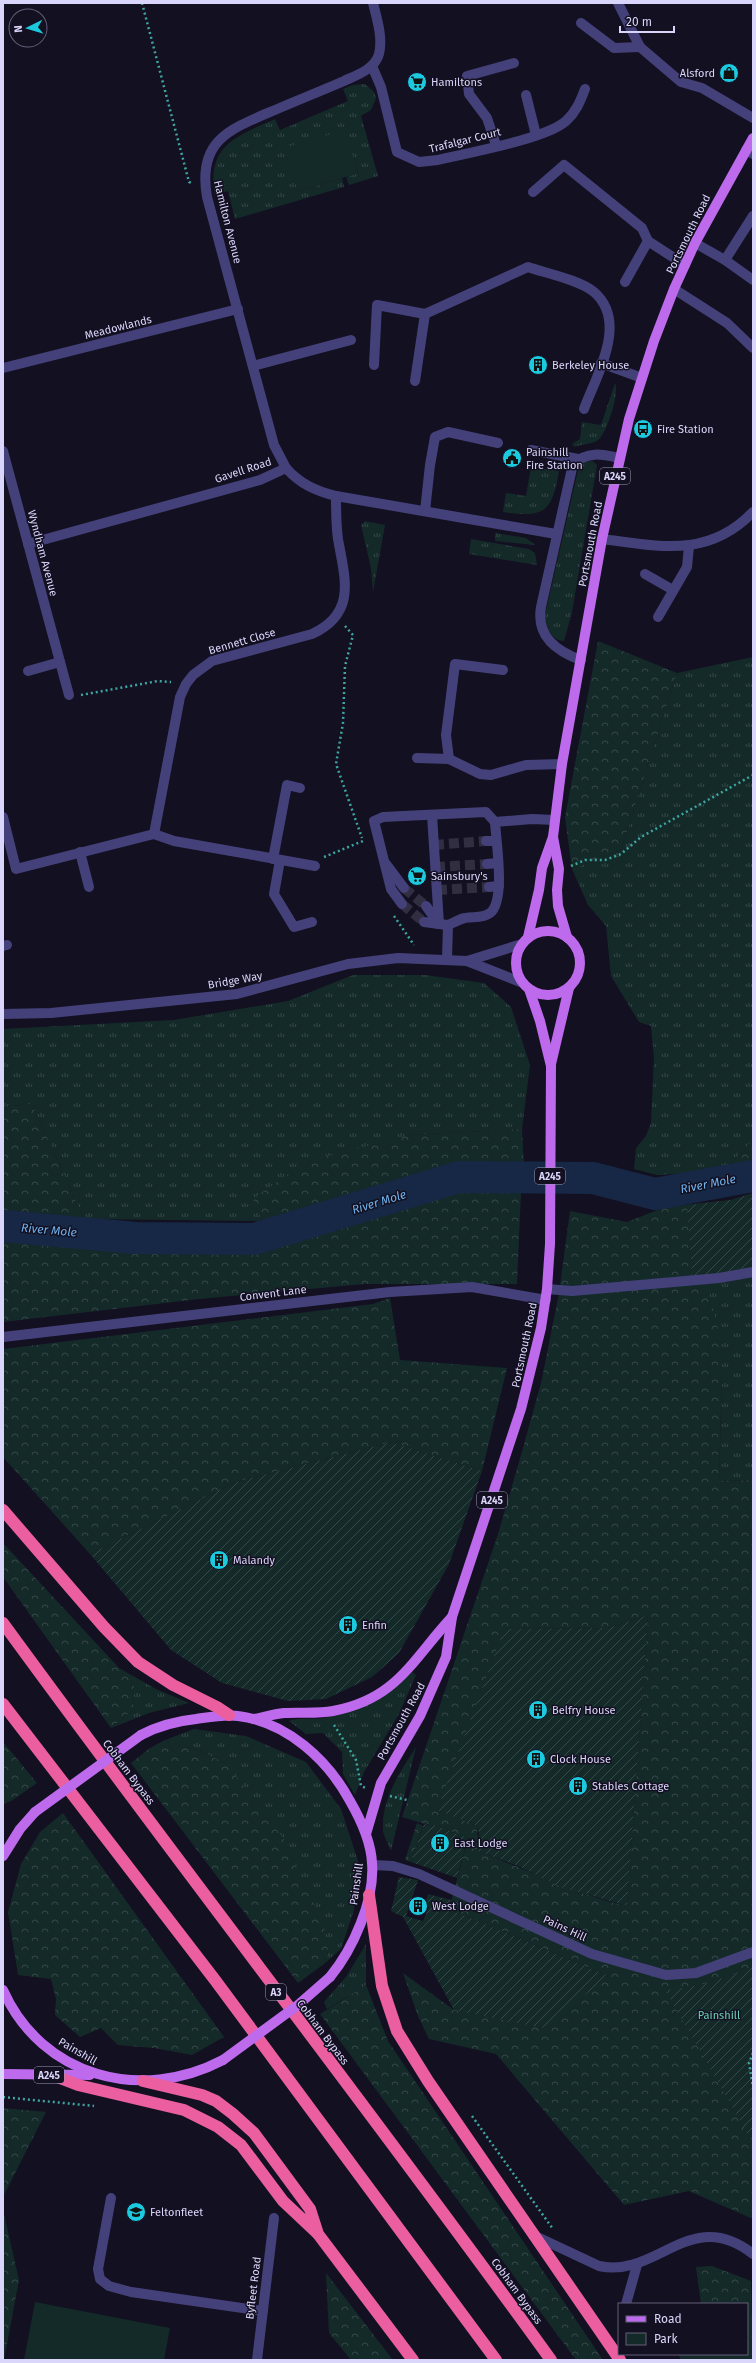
<svg xmlns="http://www.w3.org/2000/svg" width="756" height="2363" viewBox="0 0 756 2363" font-family="'Fira Sans',sans-serif">
<defs>
<pattern id="grass-tufts" width="24" height="20" patternUnits="userSpaceOnUse"><rect width="24" height="20" fill="#142a29"/><path d="M3 7l-1-3M5 7V3M7 7l1-3M15 17l-1-3M17 17v-4M19 17l1-3" fill="none" stroke="#364849"/></pattern>
<pattern id="forest-crowns" width="20" height="18" patternUnits="userSpaceOnUse"><rect width="20" height="18" fill="#142a29"/><path d="M2 6a3 3 0 1 1 6 0M12 15a3 3 0 1 1 6 0" fill="none" stroke="#364849"/></pattern>
<pattern id="garden-furrows" width="10" height="10" patternUnits="userSpaceOnUse"><rect width="10" height="10" fill="#142a29"/><path d="M-1 1l2-2M0 10L10 0M9 11l2-2" fill="none" stroke="#364849"/></pattern>
</defs>
<rect width="100%" height="100%" fill="#131021"/>
<g fill="url(#grass-tufts)">
<path d="M365 84 374 92 376 98 371 110 361 116 378 176 349 185 346 177 358 173 344 130 298 192 342 178 344 187 235 219 228 191 215 195C206 145 237 136 275 119L280 130 348 101 343 89 353 85Z"/>
<path d="M615 383C620 392 607 432 599 439 593 445 583 443 575 447L572 444 580 439 582 422 601 425Z"/>
<path d="M592 461 597 465 572 612 564 641C551 641 546 626 545 615L578 470 584 462Z"/>
<path d="M531 467 559 471C552 512 545 518 503 512L506 493 526 496Z"/>
<path d="M365 521 385 525 373 592 371 568 361 525Z"/>
<path d="M495 533 526 538 535 545 495 541Z"/>
<path d="M471 539 529 549 535 553 537 565 469 554Z"/>
<path d="M753 657V1140L724 1171 657 1175 634 1169 636 1148 646 1136 651 1123 654 1058 651 1026 639 1022 611 976 606 926 588 905 572 869 621 850 677 673Z"/>
<path d="M353 975H425L484 983 511 1007 530 1065 522 1129 409 1135 254 1199 262 1221 84 1219 32 1104 3 1107V1029L174 1020 288 1001Z"/>
<path d="M753 1256V1480L719 1481 722 1370 707 1284Z"/>
<path d="M119 1668 156 1689 189 1703 149 1713 111 1728 133 1710 134 1684Z"/>
<path d="M412 1672 416 1675 399 1714 364 1772 355 1795 343 1774 342 1752 323 1733 306 1734 289 1721C297 1717 313 1720 323 1718 352 1714 390 1691 412 1672Z"/>
<path d="M194 1729 246 1736 306 1762 341 1809 359 1864 354 1910 341 1949 324 1964 328 1951 227 1764 205 1753 165 1740Z"/>
<path d="M416 1747 391 1851C389 1845 384 1837 383 1831 381 1799 400 1772 416 1747Z"/>
<path d="M366 1944V1985L327 2009 324 2002 346 1977Z"/>
</g>
<g fill="url(#forest-crowns)">
<path d="M598 641 677 673 621 850 572 869 565 817Z"/>
<path d="M32 1104 84 1219 3 1212V1107Z"/>
<path d="M522 1129 524 1167 446 1165 262 1221 253 1199 305 1162 409 1135Z"/>
<path d="M753 1140V1163L724 1171Z"/>
<path d="M459 1190 521 1192 517 1284H365L199 1299 3 1322V1238L174 1253 266 1249Z"/>
<path d="M753 1193 707 1284 719 1334 722 1370 719 1481 753 1480V2219L689 2191 624 2205 496 2054 429 2039 418 2016 403 1973 454 2010 609 1976 449 1909 468 1839 478 1843 477 1851C527 1869 574 1895 627 1906L648 1615 608 1628 510 1629 437 1810 477 1826 478 1842 435 1825 431 1826 402 1817 498 1534 521 1455 541 1383 559 1293 570 1211 627 1222 665 1207 731 1200Z"/>
<path d="M390 1298 400 1360 507 1368 482 1471 391 1442 236 1482 90 1554 3 1457V1349L373 1304Z"/>
<path d="M3 1543 134 1684 133 1710 111 1728 3 1577Z"/>
<path d="M165 1740 205 1753 227 1764 283 1838 324 1925 328 1951 324 1964 298 1983 131 1763 150 1748Z"/>
<path d="M3 1742 37 1783 11 1801 3 1804Z"/>
<path d="M63 1813 224 2037 192 2055 154 2048 118 2045 101 2028 80 2037 55 2015 56 1999 51 1979 18 1975 8 1912 21 1864 40 1832Z"/>
<path d="M417 1823 423 1826 411 1862 405 1860Z"/>
<path d="M366 1985 388 2041 603 2360H576L320 2014Z"/>
<path d="M3 2108 46 2112 3 2197Z"/>
<path d="M3 2210 19 2280 4 2360H3Z"/>
<path d="M712 2266 751 2281 753 2360H681L678 2354H747V2304H701L696 2267Z"/>
<path d="M326 2273 393 2360H351L329 2333Z"/>
</g>
<g fill="#142a29">
<path d="M345 130 358 173 298 192 284 148Z"/>
<path d="M35 2302 170 2328 164 2360H24Z"/>
</g>
<g fill="url(#garden-furrows)">
<path d="M753 1193V1278L693 1285 687 1205 731 1200Z"/>
<path d="M391 1442 482 1471 449 1564 399 1653 372 1677 326 1699 288 1701 222 1683 171 1650 90 1554 236 1482Z"/>
<path d="M648 1615 627 1906 561 1887 518 1866 477 1851 479 1833 477 1826 437 1810 503 1632 510 1629 608 1628Z"/>
<path d="M424 1824 431 1826 435 1825 468 1838 457 1878 411 1862Z"/>
<path d="M399 1877 418 1880 406 1916 423 1921 429 1907 425 1905 428 1894 451 1900 449 1909 609 1976 542 2028 454 2010 403 1917 391 1911Z"/>
<path d="M753 1966V2143L665 1990C696 1988 724 1979 753 1966Z"/>
</g>
<g fill="none" stroke-linecap="round" stroke-linejoin="round">
<path stroke="#162845" stroke-width="32" d="M3 1226 136 1238 254 1239 459 1177 593 1178 655 1194 753 1176"/>
<g stroke="#312e42" stroke-width="10" stroke-dasharray="10 5" stroke-linecap="butt">
<path d="M434 845 486 841"/>
<path d="M435 867 487 864"/>
<path d="M404 888 426 906"/>
<path d="M437 890 489 887"/>
<path d="M402 904 424 922"/>
</g>
<g stroke="#3da6a1" stroke-width="2.5" stroke-dasharray="2 3" stroke-linecap="butt">
<path d="M142 3 189 182 192 183"/>
<path d="M345 626 353 635 345 666 343 723 336 764 362 838"/>
<path d="M81 695 158 681 171 682"/>
<path d="M324 857 363 841"/>
<path d="M571 866 585 860H605L621 854 641 837 753 775"/>
<path d="M394 916 414 945"/>
<path d="M334 1725 356 1760 361 1786 366 1788"/>
<path d="M390 1796 407 1800"/>
<path d="M753 2053 749 2063 753 2087"/>
<path d="M3 2097 94 2106"/>
<path d="M472 2116 553 2229"/>
</g>
<g stroke="#44417a" stroke-width="10">
<path d="M618 3 640 47 681 82 702 88 753 118"/>
<path d="M581 23 614 48 640 47"/>
<path d="M372 66 381 87 397 152 419 162 438 160C467 153 546 139 566 121 576 112 580 102 585 89"/>
<path d="M526 95 536 135"/>
<path d="M496 145 487 118 469 94 467 76 514 63"/>
<path d="M746 150 753 154"/>
<path d="M533 192 564 165 642 228 648 241"/>
<path d="M753 216 725 260 753 280"/>
<path d="M695 243 725 260"/>
<path d="M625 282 648 241 685 265"/>
<path d="M674 289 727 323 753 348"/>
<path d="M601 363 642 378"/>
<path d="M374 365 377 305 425 314"/>
<path d="M253 366 351 340"/>
<path d="M3 368 238 309"/>
<path d="M415 381 425 314 528 267C545 273 580 280 594 292 629 322 596 376 584 409"/>
<path d="M531 450 578 459"/>
<path d="M3 451 69 695"/>
<path d="M286 468 274 445 207 197C197 140 230 129 275 110 298 100 321 91 344 81 357 75 375 69 379 54 383 38 377 19 373 3"/>
<path d="M425 511 430 465 435 437 448 432 498 443"/>
<path d="M602 539C658 546 708 559 753 512"/>
<path d="M28 544 260 480 286 468C300 484 316 491 336 496L556 534"/>
<path d="M645 574 673 590"/>
<path d="M658 617 687 567 689 546"/>
<path d="M581 660C556 651 536 636 541 607L573 464C588 451 601 454 619 458"/>
<path d="M28 671 60 662"/>
<path d="M417 758 449 759 480 774 491 775 526 765 562 764"/>
<path d="M449 759 446 735 455 664 503 670"/>
<path d="M432 815 439 924 448 925"/>
<path d="M3 817 16 869 154 834 174 841 315 866"/>
<path d="M154 834 180 697 186 684 193 675 212 661 312 634C357 613 345 579 338 539 336 525 336 511 336 496"/>
<path d="M486 841H496"/>
<path d="M80 852 89 887"/>
<path d="M273 859 287 785 300 788"/>
<path d="M280 860 274 894 294 927 312 922"/>
<path d="M386 864 404 888"/>
<path d="M487 864 498 863"/>
<path d="M489 887 499 886"/>
<path d="M402 904 391 889 374 821 383 817 486 812 495 822"/>
<path d="M426 906 439 924"/>
<path d="M424 922 439 924"/>
<path d="M3 946 7 945"/>
<path d="M447 959 448 925C453 923 460 919 465 918 473 916 482 919 490 913 506 901 496 841 495 822L532 819 555 820"/>
<path d="M467 961 522 944"/>
<path d="M3 1014 51 1013 237 994 348 964 398 958 467 961 523 983"/>
<path d="M547 1289 572 1291 719 1278 753 1272"/>
<path d="M3 1337 390 1292 472 1287 546 1300"/>
<path d="M373 1865 393 1866 419 1874 592 1954 666 1975 696 1973 753 1952"/>
<path d="M111 2198 98 2269 100 2279 109 2286 131 2292 263 2311"/>
<path d="M533 2235 599 2266C657 2279 690 2205 753 2254"/>
<path d="M626 2304 637 2265"/>
<path d="M257 2360 274 2218"/>
</g>
<g stroke="#bd6aec" stroke-width="10">
<path d="M553 837 559 869 557 890 558 906 567 937"/>
<circle cx="548" cy="963" r="32"/>
<path d="M528 937 539 890 542 868 553 837 562 764 602 539 629 419 654 341 674 289 695 243 753 138"/>
<path d="M551 1064 569 988"/>
<path d="M254 1719C264 1717 274 1714 284 1713 300 1712 317 1714 333 1711 397 1699 412 1660 452 1617"/>
<path d="M141 1735C158 1726 177 1721 196 1719 210 1717 225 1714 238 1716 287 1722 328 1760 350 1801 361 1820 371 1841 372 1863 375 1900 353 1949 330 1977"/>
<path d="M366 1834 381 1783 420 1716 446 1657 452 1617 521 1409 541 1328 547 1289 550 1244 551 1066 540 1021 529 989"/>
<path d="M3 1856 20 1829 35 1812"/>
<path d="M3 1990C42 2077 141 2103 223 2060"/>
<path d="M3 2074 90 2075"/>
</g>
<g stroke="#eb5fa1" stroke-width="12">
<path d="M3 1510 104 1627 138 1662 173 1685 217 1707 229 1715"/>
<path d="M3 1623C183 1870 372 2112 551 2360"/>
<path d="M3 1704 215 1980 496 2360"/>
<path d="M369 1895 382 1986 397 2031 428 2081 620 2360"/>
<path d="M52 2075 78 2085 184 2110 218 2127 241 2145 283 2201 317 2233"/>
<path d="M143 2081 202 2095 216 2101 233 2114 254 2133 310 2209 318 2234 413 2360"/>
</g>
<g stroke="#bd6aec" stroke-width="10">
<path d="M35 1812 141 1735"/>
<path d="M223 2060 298 2005 330 1977"/>
</g>
</g>
<defs>
<g id="shop-disc" transform="scale(1)"><circle r="9.5" fill="#1ccadf" stroke="#131021"/><path d="M-5-2.5h2.3a2.7 3.5 0 0 1 5.4 0H5L5.5 6h-11ZM-1.5-2.5h3a1.5 2.3 0 0 0-3 0Z" fill="#111"/></g>
<g id="supermarket-disc" transform="scale(1)"><circle r="9.5" fill="#1ccadf" stroke="#131021"/><path d="M-6-5.5h2.5l.6 2H6L4.5 2H-2.5L-4.4-4H-6ZM-1.5 3.2a1.3 1.3 0 1 0 .1 0ZM3 3.2a1.3 1.3 0 1 0 .1 0Z" fill="#111"/></g>
<g id="building-disc" transform="scale(1)"><circle r="9.5" fill="#1ccadf" stroke="#131021"/><path d="M-4-6H4V6H1V3H-1V6H-4ZM-2.5-4.3h1.7v1.8h-1.7ZM.8-4.3h1.7v1.8H.8ZM-2.5-1h1.7V.8h-1.7ZM.8-1h1.7V.8H.8Z" fill="#111"/></g>
<g id="bus-disc" transform="scale(1)"><circle r="9.5" fill="#1ccadf" stroke="#131021"/><path d="M-5-6H5V4H4V6H2V4H-2V6H-4V4H-5ZM-3.5-4V0h7V-4ZM-3.5 1.2v1.5H-2V1.2ZM2 1.2v1.5H3.5V1.2Z" fill="#111"/></g>
<g id="civic-disc" transform="scale(1)"><circle r="9.5" fill="#1ccadf" stroke="#131021"/><path d="M-.6-6.5H3V-4.5H.6V-3L4-1V1h2V6H-6V1h2V-1L-.6-3ZM-1.2 2.5V6h2.4V2.5Z" fill="#111"/></g>
<g id="school-disc" transform="scale(1)"><circle r="9.5" fill="#1ccadf" stroke="#131021"/><path d="M0-5L7-2L0 1L-7-2ZM-4 1L0 2.5L4 1V4Q0 6-4 4Z" fill="#111"/></g>
</defs>
<g fill-rule="evenodd">
<use href="#shop-disc" x="729" y="73"/>
<use href="#supermarket-disc" x="417" y="82"/>
<use href="#building-disc" x="538" y="365"/>
<use href="#bus-disc" x="643" y="429"/>
<use href="#civic-disc" x="512" y="458"/>
<use href="#supermarket-disc" x="417" y="876"/>
<use href="#building-disc" x="219" y="1560"/>
<use href="#building-disc" x="348" y="1625"/>
<use href="#building-disc" x="538" y="1710"/>
<use href="#building-disc" x="536" y="1759"/>
<use href="#building-disc" x="578" y="1786"/>
<use href="#building-disc" x="440" y="1843"/>
<use href="#building-disc" x="418" y="1906"/>
<use href="#school-disc" x="136" y="2212"/>
</g>
<g text-anchor="middle" stroke-width="3" stroke-linejoin="round" paint-order="stroke">
<g fill="#131021" stroke="#9e9ab9" stroke-width="1">
<rect x="600" y="468" width="30" height="16" rx="3"/>
<rect x="535" y="1168" width="30" height="16" rx="3"/>
<rect x="477" y="1492" width="30" height="16" rx="3"/>
<rect x="266" y="1984" width="20" height="16" rx="3"/>
<rect x="34" y="2067" width="30" height="16" rx="3"/>
</g>
<g font-size="10" font-weight="bold" fill="#dad5fa">
<text x="615" y="480">A245</text>
<text x="550" y="1180">A245</text>
<text x="492" y="1504">A245</text>
<text x="276" y="1996">A3</text>
<text x="49" y="2079">A245</text>
</g>
<g font-size="11" fill="#dad5fa" stroke="#131021" text-anchor="start">
<text x="715" y="77" text-anchor="end">Alsford</text>
<text x="431" y="86">Hamiltons</text>
<text x="552" y="369">Berkeley House</text>
<text x="657" y="433">Fire Station</text>
<text x="526" y="456">Painshill<tspan x="526" dy="13">Fire Station</tspan></text>
<text x="431" y="880">Sainsbury's</text>
<text x="233" y="1564">Malandy</text>
<text x="362" y="1629">Enfin</text>
<text x="552" y="1714">Belfry House</text>
<text x="550" y="1763">Clock House</text>
<text x="592" y="1790">Stables Cottage</text>
<text x="454" y="1847">East Lodge</text>
<text x="432" y="1910">West Lodge</text>
<text x="150" y="2216">Feltonfleet</text>
</g>
<g font-size="11" fill="#dad5fa" stroke="#131021">
<text transform="translate(465 140) rotate(-14)" y="4">Trafalgar Court</text>
<text transform="translate(228 222) rotate(76)" y="4">Hamilton Avenue</text>
<text transform="translate(688 234) rotate(-64)" y="4">Portsmouth Road</text>
<text transform="translate(118 327) rotate(-14)" y="4">Meadowlands</text>
<text transform="translate(243 470) rotate(-18)" y="4">Gavell Road</text>
<text transform="translate(590 544) rotate(-79)" y="4">Portsmouth Road</text>
<text transform="translate(43 553) rotate(75)" y="4">Wyndham Avenue</text>
<text transform="translate(242 641) rotate(-16)" y="4">Bennett Close</text>
<text transform="translate(235 980) rotate(-10)" y="4">Bridge Way</text>
<text transform="translate(273 1293) rotate(-7)" y="4">Convent Lane</text>
<text transform="translate(524 1345) rotate(-78)" y="4">Portsmouth Road</text>
<text transform="translate(401 1721) rotate(-61)" y="4">Portsmouth Road</text>
<text transform="translate(129 1772) rotate(53)" y="4">Cobham Bypass</text>
<text transform="translate(356 1884) rotate(-82)" y="4">Painshill</text>
<text transform="translate(565 1928) rotate(25)" y="4">Pains Hill</text>
<text transform="translate(323 2032) rotate(53)" y="4">Cobham Bypass</text>
<text transform="translate(78 2051) rotate(30)" y="4">Painshill</text>
<text transform="translate(253 2288) rotate(-83)" y="4">Byfleet Road</text>
<text transform="translate(517 2291) rotate(54)" y="4">Cobham Bypass</text>
</g>
<g font-size="11" fill="#6ad1b8" stroke="#131021">
<text x="719" y="2019">Painshill</text>
</g>
<g font-size="12" font-style="italic" fill="#70b2ed" stroke="#131021">
<text transform="translate(708 1184) rotate(-11)" y="4">River Mole</text>
<text transform="translate(379 1202) rotate(-17)" y="4">River Mole</text>
<text transform="translate(49 1230) rotate(5)" y="4">River Mole</text>
</g>
</g>
<rect width="756" height="2363" fill="none" stroke="#dad5fa" stroke-width="8"/>
<rect x="618" y="2303" width="130" height="52" fill="#131021" stroke="#635f78"/>
<rect x="626" y="2316" width="20" height="6" fill="#bd6aec" stroke="#635f78"/>
<text x="654" y="2323" font-size="12" fill="#dad5fa">Road</text>
<rect x="626" y="2333" width="20" height="12" fill="#142a29" stroke="#635f78"/>
<text x="654" y="2343" font-size="12" fill="#dad5fa">Park</text>
<g transform="translate(28 28) rotate(265)"><circle r="19" fill="#131021" stroke="#635f78"/>
<path d="M0-3L7 15L0 10L-7 15Z" fill="#1ccadf"/>
<text y="-6" font-size="11" font-weight="bold" text-anchor="middle" fill="#dad5fa">N</text>
</g>
<path d="M620 26v6h54v-6" fill="none" stroke="#dad5fa" stroke-width="2"/>
<text x="626" y="26" font-size="12" fill="#dad5fa" stroke="#131021" stroke-width="3" paint-order="stroke">20 m</text>
</svg>
